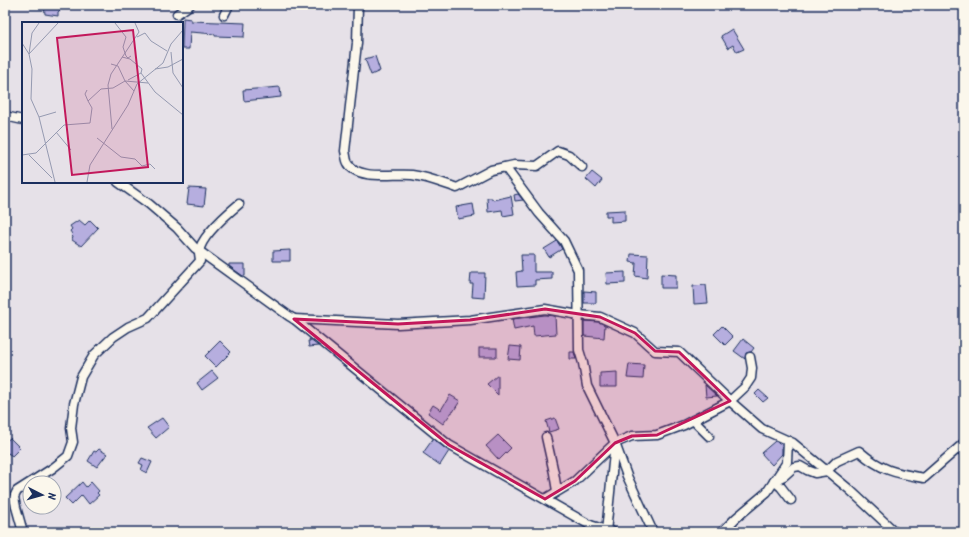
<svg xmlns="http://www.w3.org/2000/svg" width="969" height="537" viewBox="0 0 969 537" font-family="Kalam,sans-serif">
<rect width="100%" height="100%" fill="#e6e1e8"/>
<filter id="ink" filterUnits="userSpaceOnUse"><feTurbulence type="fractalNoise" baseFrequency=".025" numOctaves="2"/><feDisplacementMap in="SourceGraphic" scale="8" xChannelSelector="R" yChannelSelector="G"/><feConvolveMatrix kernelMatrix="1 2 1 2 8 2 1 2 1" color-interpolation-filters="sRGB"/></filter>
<g filter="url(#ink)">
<g fill="#b6aedf" stroke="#1b2f5e">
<path d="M44 5H59L61 9 58 12V16L45 14Z"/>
<path d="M183 18 191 19V21L245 23 244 37 215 36V34L190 32 189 49H182Z"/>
<path d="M732 29 744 49 737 52 733 45 728 48 721 36Z"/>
<path d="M375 56 380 71 371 75 365 59Z"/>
<path d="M280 87 281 97 244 101 243 90Z"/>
<path d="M592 172 602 180 596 188 586 179Z"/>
<path d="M189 188 206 189 204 206 187 204Z"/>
<path d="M518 194 523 200 515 201 514 195Z"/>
<path d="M511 196 514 214 503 216 502 210 488 212 487 198H492L493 200Z"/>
<path d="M473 204 475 216 458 219 456 207Z"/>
<path d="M625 210V221L611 222V216H606V211Z"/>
<path d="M79 220 85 225 90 220 98 228 81 246 72 240 73 237 71 235 72 234 70 231 72 229 70 226Z"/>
<path d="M557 241 562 249 549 257 544 249Z"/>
<path d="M290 250V261H273V251Z"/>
<path d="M631 254 648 255 647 278 635 276 636 263 630 262Z"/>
<path d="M521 255H534V272H552V279L535 280V285L517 286 516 272 522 271Z"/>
<path d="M229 264H245V276H243L229 266Z"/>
<path d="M625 272V283L607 284 606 273Z"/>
<path d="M471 273H485L484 298 472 297 473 284H470Z"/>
<path d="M661 274 676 275V288H661Z"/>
<path d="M706 285 708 303 694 304 693 286Z"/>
<path d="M584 291 596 292V303H584Z"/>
<path d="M545 315 555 316 556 334 534 336 533 326 514 330 512 319Z"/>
<path d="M584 321 599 322 605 325 604 338 584 336Z"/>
<path d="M722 326 733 337 725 345 714 334Z"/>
<path d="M309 339 318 346 309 347 308 341H310Z"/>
<path d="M743 339 754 348 751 352 746 353 745 359 734 351Z"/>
<path d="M220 341 231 352 216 367 205 356Z"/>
<path d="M510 346 521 347 520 360 508 359Z"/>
<rect x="479" y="348" width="18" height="9"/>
<path d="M570 352H574L576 359H570Z"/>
<path d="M629 364 644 365 643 379 627 378Z"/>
<path d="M212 371 218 378 202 390 197 383Z"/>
<path d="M617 372V387H600V373Z"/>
<path d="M498 375V395L487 384Z"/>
<path d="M705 385 717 396 706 397Z"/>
<path d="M759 390 768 398 763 402 755 394Z"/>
<path d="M450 395 460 401 453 412H452L443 424 428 413 433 405 441 410Z"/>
<path d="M162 418 169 427 156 438 147 428Z"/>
<path d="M555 418 559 429 549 432 546 421Z"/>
<path d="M498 435 511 448 499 460 486 446Z"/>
<path d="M10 438 20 448 12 456 8 453 5 457V442Z"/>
<path d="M433 439 449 451 440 465 423 453Z"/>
<path d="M775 441 782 444V454L772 465 761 453Z"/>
<path d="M99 449 107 454 97 467 88 461 94 451 96 452Z"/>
<path d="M142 458 152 462 147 473 141 470 143 465 139 463Z"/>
<path d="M82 482 86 487 91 482 99 491 97 493 99 495 89 504 82 495 72 505 65 498Z"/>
</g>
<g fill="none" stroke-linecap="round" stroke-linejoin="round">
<g stroke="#1b2f5e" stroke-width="11">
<g id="minor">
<path d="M358 5 357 43 345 151C346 154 346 160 348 163 357 181 395 173 412 175 428 177 442 183 457 188L491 170 505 167 539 213 564 241 578 270 579 350 583 363 587 386 615 443 606 532"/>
<path d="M177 14 190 5"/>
<path d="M224 15 229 5"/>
<path d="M5 116 23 120"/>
<path d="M505 167 514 165 537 166 558 151 569 155 582 167"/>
<path d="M118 182 149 204 177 228 195 248 289 316 294 319 449 445 590 525 595 532"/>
<path d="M294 319 398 324 470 320 545 309 579 315 600 317 635 333 655 351 679 352 730 401 762 429 793 443 850 490 895 532"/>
<path d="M693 420 709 436"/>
<path d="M546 437 554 473 557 491"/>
<path d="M616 446 627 476 653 532"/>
<path d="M545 499 575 481 615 443 632 436 657 435 684 425 730 401 745 387 751 378 752 368 750 357"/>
<path d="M791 500 781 487 774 481 784 476 794 467 800 466 807 470 815 473 827 471 837 461 859 451C882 471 895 473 924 478L964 443"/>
<path d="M590 525 613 532"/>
<path d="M23 532 16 507 14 497 17 491 53 468 68 456 73 442 71 428 74 404 81 377 94 355 113 337 128 327 148 318 200 261C200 258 199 255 199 252 201 236 227 214 239 204"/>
<path d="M722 532 736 518 767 492 787 462 788 441"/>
</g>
</g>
<use href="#minor" stroke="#fbf7ec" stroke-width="8"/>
</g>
</g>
<path fill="#c2185b" fill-opacity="0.2" stroke="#c2185b" stroke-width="3" stroke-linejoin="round" d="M545 309 600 317 635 333 655 351 679 352 730 401 657 435 632 436 615 443 575 481 545 499 449 445 294 319 398 324 470 320Z"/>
<g transform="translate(22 22)">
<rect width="161" height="161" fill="#e6e1e8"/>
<path fill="none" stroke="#959ab1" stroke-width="1" d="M93 1 104 15 101 25 104 34 106 36 109 34M115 15 123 11 129 19 145 29M0 21 7 32 10 47 9 77 17 95 33 160M149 30 151 51 161 66M7 32 36 1M7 32 10 11 17 1M100 35 108 37 120 47 119 51 133 70 161 93M89 42 96 44 103 59 112 69M133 47 146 45 161 37M106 58 119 51M65 68 63 72 66 79M17 95 34 90M90 107 86 63 89 52 117 10 113 1M34 110 49 128M75 116 99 135 113 137 120 144 128 142 133 147M0 133 14 131 42 103 68 101 70 86 66 79 79 67 91 66 103 59 126 61M7 133 30 156M65 160 68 143 106 83 115 62 141 41 149 22 161 8"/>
<path fill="#c2185b" fill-opacity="0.15" stroke="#c2185b" stroke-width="2" d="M111 8 126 145 50 153 35 16Z"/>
<rect width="161" height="161" fill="none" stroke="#1b2f5e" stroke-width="2"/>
</g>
<rect width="969" height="537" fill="none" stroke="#fbf7ec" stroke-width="20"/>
<rect x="10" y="10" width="949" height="517" fill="none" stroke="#1b2f5e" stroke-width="1.5" filter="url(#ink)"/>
<g transform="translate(42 495) rotate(96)"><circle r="19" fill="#fbf7ec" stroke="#a1a7b3"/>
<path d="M0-3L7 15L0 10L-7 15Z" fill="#1b2f5e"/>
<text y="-6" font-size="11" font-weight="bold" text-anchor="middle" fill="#1b2f5e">N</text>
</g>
</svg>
